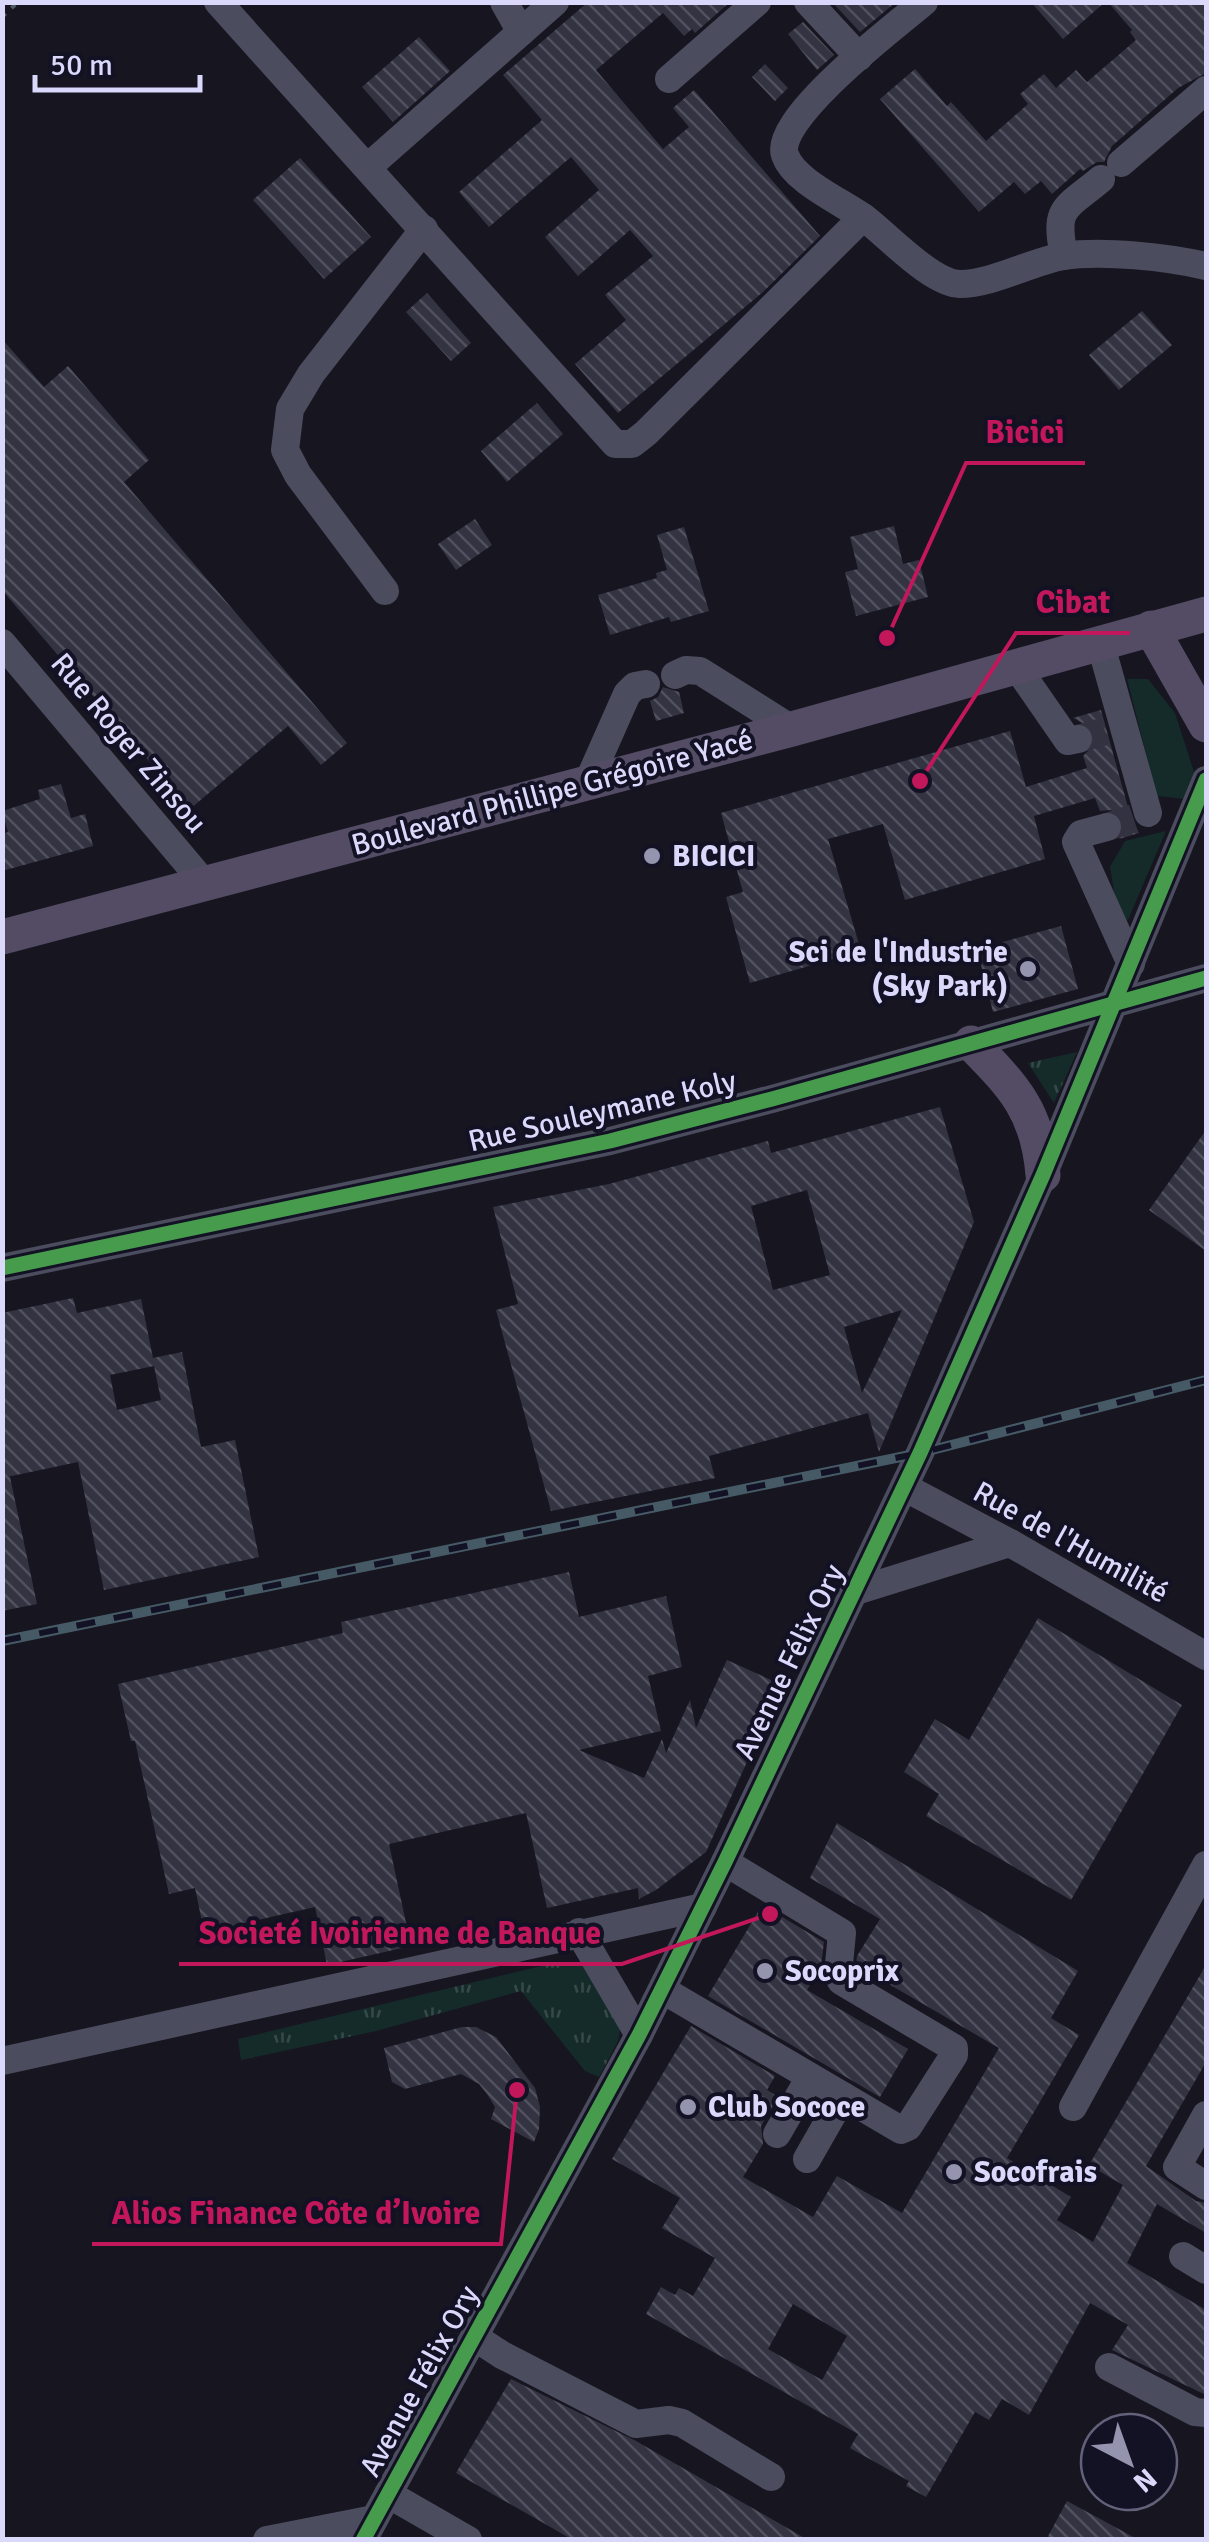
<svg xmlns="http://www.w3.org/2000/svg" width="1209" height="2542" viewBox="0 0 1209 2542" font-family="Signika,sans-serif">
<defs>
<pattern id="grass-tufts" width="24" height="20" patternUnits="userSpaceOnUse" patternTransform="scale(2.5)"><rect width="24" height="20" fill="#152b2a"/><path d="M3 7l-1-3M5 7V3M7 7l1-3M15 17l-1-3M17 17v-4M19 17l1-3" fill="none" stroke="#36494a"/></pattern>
<pattern id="building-back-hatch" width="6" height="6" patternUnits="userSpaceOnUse" patternTransform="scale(2.5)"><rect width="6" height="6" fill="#343342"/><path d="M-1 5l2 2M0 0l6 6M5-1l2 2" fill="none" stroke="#51505e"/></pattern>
</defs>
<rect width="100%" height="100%" fill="#161520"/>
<g fill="url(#grass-tufts)">
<path d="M1077 1052 1054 1103 1028 1063Z"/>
<path d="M554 1963 583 1966 622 2020 618 2041 599 2077 585 2071 521 1991 376 2031 241 2060 238 2039Z"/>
</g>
<g fill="#152b2a">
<path d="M1127 679H1148L1175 713 1196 778 1185 799 1157 796Z"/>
<path d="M1166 831 1128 920 1118 916 1110 867 1125 841Z"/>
</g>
<g fill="url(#building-back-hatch)" fill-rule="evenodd">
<path d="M588 2H730L695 33 692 29 684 36 663 13 596 70 663 149 689 127 673 108 694 90 820 236 763 292 618 413 575 364 626 320 605 295 653 256 630 230 578 276 545 237 599 190 571 157 489 227 459 192 542 120 503 75Z"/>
<path d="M832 2H896L860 32Z"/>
<path d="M1031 2H1105L1063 39Z"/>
<path d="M1108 2H1206V73L1178 88 1112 146 1104 162H1097L1083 171 1080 169 1052 194 1041 181 1025 194 1014 182 979 212 880 99 915 69 947 106 951 102 986 141 1028 104 1020 94 1044 74 1056 88 1076 70 1087 82 1136 40 1130 32 1132 30Z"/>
<path d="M803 22 834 55 817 70 788 34Z"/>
<path d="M419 37 450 71 393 122 362 87Z"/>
<path d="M765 64 788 88 775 101 752 77Z"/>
<path d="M300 158 371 237 324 279 253 200Z"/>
<path d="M427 293 471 343 451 361 406 312Z"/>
<path d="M1142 311 1172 345 1119 390 1089 355Z"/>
<path d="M2 339 44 387 68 366 149 460 124 482 347 743 321 765 288 726 190 809 2 590Z"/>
<path d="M537 403 563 434 507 482 481 451Z"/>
<path d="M475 519 492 545 456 570 438 544Z"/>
<path d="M894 526 903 564 919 560 928 597 856 616 845 572 858 569 850 537Z"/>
<path d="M684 527 709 611 671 622 669 617 610 635 598 595 657 578 656 573 667 570 657 535Z"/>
<path d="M663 687 679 692 684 713 656 721 650 701 658 697Z"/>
<path d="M1101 710 1131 818 1139 833 1119 839 1124 831 1120 815 1111 810 1100 811 1095 798 1034 816 1045 859 905 900 883 824 828 839 861 951 750 983 726 897 743 892 721 813 1010 731 1026 787 1087 768 1083 756 1094 745 1095 735 1090 727 1073 718Z"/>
<path d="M61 784 71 818 85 814 93 846 2 871V834L8 832 2 811 40 799 38 790Z"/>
<path d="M1061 926 1078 989 993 1012 977 949Z"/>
<path d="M940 1107 974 1222 879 1452 868 1413 709 1456 715 1478 551 1511 496 1310 518 1304 493 1207 609 1184 768 1141 771 1153ZM807 1190 830 1275 773 1290 751 1206ZM902 1310 862 1393 844 1327Z"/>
<path d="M1206 1130V1251L1149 1210Z"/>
<path d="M73 1298 77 1313 141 1299 153 1358 182 1352 201 1447 235 1440 259 1557 104 1590 78 1462 7 1477H10L37 1604 2 1611V1313ZM154 1366 161 1400 117 1410 110 1375Z"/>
<path d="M569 1572 579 1617 666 1596 682 1667 648 1676 661 1731 579 1750 644 1778 662 1739 666 1753 690 1700 696 1728 727 1660 782 1685 706 1852 656 1890 639 1899 638 1888 547 1908 526 1813 389 1844 411 1946 327 1965 315 1907 244 1923 247 1937 207 1946 195 1888 169 1894 135 1741H131L118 1684 343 1633 341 1622Z"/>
<path d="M1038 1618 1182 1705 1071 1900 926 1816 939 1794 904 1772 935 1719 969 1740Z"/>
<path d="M837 1823 1078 1971 1051 2018 1079 2035 1007 2158 1071 2197 1057 2220 1093 2242 1123 2185 1089 2165 1206 1965V2062L1146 2166 1196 2201 1206 2203V2233L1157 2204 1127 2263 1206 2310V2395L1112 2350 1128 2325 1090 2303 1029 2415 1002 2399 989 2420 975 2412 926 2497 906 2486 909 2481 850 2448 858 2434 646 2314 661 2287 675 2295 679 2288 693 2296 715 2258 662 2228 680 2198 612 2159 691 2026 775 2076 767 2090 778 2097 761 2126 763 2144 743 2177 813 2217 837 2176 902 2213 999 2048 856 1965 857 1956 880 1919 810 1878ZM793 2304 847 2336 822 2380 768 2349Z"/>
<path d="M762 1905 824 1942 821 1966 807 1990 908 2049 880 2097 708 1996Z"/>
<path d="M462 2027H476L496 2037 535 2088 540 2107 539 2129 534 2142 491 2119 495 2107 487 2094 479 2084 461 2074 405 2089 392 2082 384 2048Z"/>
<path d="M511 2379 636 2441 808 2540H573L456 2473Z"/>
<path d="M1067 2501 1139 2540H1046Z"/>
</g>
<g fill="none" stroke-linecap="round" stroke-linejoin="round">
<g stroke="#333241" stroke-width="28" stroke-dasharray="28 14" stroke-linecap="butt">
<path d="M1078 739 1109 730"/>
<path d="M1107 827 1134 818"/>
</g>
<path stroke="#4d5b66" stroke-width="4" stroke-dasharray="5 8" stroke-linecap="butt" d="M2 17 18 2"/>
<g stroke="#4c4c5f" stroke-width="28">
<path d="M218 2 615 444H632L646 433 863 217"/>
<path d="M504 2 521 32"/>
<path d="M808 2 859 57"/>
<path d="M924 2C896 25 772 120 785 155 794 182 845 203 867 220 890 238 932 283 960 284 992 284 1031 262 1063 256 1103 250 1167 257 1206 266"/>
<path d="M669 79 757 2"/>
<path d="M1121 163 1206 90"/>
<path d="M368 167 555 2"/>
<path d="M1064 256C1054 206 1064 210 1101 179"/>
<path d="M385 591 298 475 285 450 290 409 311 374 424 229"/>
<path d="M1100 642 1148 813"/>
<path d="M2 643 205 884"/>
<path d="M1016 666 1068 741 1078 739"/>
<path d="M675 675 686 670 700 671 792 729"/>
<path d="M588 782 627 694 635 686 646 684"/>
<path d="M1107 827 1081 834 1076 842 1131 964"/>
<path d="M2 1268 610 1141 772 1099 1206 978"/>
<path d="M904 1487 1010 1543 1206 1656"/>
<path d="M853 1592 1010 1543"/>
<path d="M579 1932 639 2035"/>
<path d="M663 1990 901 2130 908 2127 954 2055V2048L841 1981 838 1974 842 1933 725 1862"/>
<path d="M2 2061 703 1907"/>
<path d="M1073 2107 1206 1865"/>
<path d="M1206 2115 1177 2167 1206 2186"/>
<path d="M777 2134 810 2077"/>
<path d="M807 2159 843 2096"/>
<path d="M1183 2256 1206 2270"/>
<path d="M476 2338 502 2355 636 2424 669 2420 682 2423 771 2477"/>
<path d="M1109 2367 1195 2412 1206 2413"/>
<path d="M388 2494 468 2540"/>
<path d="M267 2540 374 2519"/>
<path d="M363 2540 639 2035 725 1862 920 1453 1043 1175 1206 780"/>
</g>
<g stroke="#534c64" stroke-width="35">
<path d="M1151 628 1206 725"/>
<path d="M2 937 792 729 1206 614"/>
<path d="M971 1043C1014 1087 1038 1111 1043 1175"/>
</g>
<g stroke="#465a66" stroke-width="10">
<path id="rail" d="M2 1641 920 1453 1206 1380"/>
</g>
<use href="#rail" stroke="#131124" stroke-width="6" stroke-dasharray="19" stroke-linecap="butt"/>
<g stroke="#131124" stroke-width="21">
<g id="cycleway">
<path d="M2 1268 610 1141 772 1099 1206 978"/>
<path d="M363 2540 639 2035 725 1862 920 1453 1043 1175 1206 780"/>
</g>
</g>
<use href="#cycleway" stroke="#469c4c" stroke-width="15"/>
</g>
<g fill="#9594ae" stroke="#131124" stroke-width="4">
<circle cx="652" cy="856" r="10"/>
<circle cx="1028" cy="969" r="10"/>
<circle cx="765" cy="1971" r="10"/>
<circle cx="688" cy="2107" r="10"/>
<circle cx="954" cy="2172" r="10"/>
</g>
<g text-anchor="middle" stroke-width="8" stroke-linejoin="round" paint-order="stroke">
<g font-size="30" fill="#dad8fb" stroke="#131124">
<text transform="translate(129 743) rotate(50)" y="10">Rue Roger Zinsou</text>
<text transform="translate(552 792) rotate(-15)" y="10">Boulevard Phillipe Grégoire Yacé</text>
<text transform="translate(602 1111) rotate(-13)" y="10">Rue Souleymane Koly</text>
<text transform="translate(1071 1542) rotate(29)" y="10">Rue de l'Humilité</text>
<text transform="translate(789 1662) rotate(-64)" y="10">Avenue Félix Ory</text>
<text transform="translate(419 2381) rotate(-61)" y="10">Avenue Félix Ory</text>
</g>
<g font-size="30" font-weight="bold" fill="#dad8fb" stroke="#131124" text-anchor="start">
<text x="672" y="866">BICICI</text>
<text x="1008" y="962" text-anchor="end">Sci de l'Industrie<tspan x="1008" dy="34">(Sky Park)</tspan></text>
<text x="785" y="1981">Socoprix</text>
<text x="708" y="2117">Club Sococe</text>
<text x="974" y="2182">Socofrais</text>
</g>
</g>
<path fill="none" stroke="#c2185b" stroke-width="4" d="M887 638L966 463H1085M920 781L1016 633H1130M770 1914L622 1964H179M517 2090L501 2244H92"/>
<g fill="#c2185b" stroke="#131124" stroke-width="4">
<circle cx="887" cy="638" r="10"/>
<circle cx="920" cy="781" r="10"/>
<circle cx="770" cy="1914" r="10"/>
<circle cx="517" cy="2090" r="10"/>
</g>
<g font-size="32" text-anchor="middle" font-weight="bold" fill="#c2185b" stroke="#131124" stroke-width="8" stroke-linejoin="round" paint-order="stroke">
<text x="1025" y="443">Bicici</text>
<text x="1073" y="613">Cibat</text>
<text x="400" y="1944">Societé Ivoirienne de Banque</text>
<text x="296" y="2224">Alios Finance Côte d’Ivoire</text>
</g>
<rect width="1209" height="2542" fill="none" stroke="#dad8fb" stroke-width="10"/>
<g transform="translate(1129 2462) rotate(139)"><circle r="48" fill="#131124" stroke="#63617a" stroke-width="2.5"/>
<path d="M0-8L18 38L0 25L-18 38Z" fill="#9594ae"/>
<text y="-15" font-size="28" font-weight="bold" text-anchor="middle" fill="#dad8fb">N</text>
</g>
<path d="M35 75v15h165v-15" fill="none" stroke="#dad8fb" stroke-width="5"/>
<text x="50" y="75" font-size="30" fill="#dad8fb" stroke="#131124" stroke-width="8" paint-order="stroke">50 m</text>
</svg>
